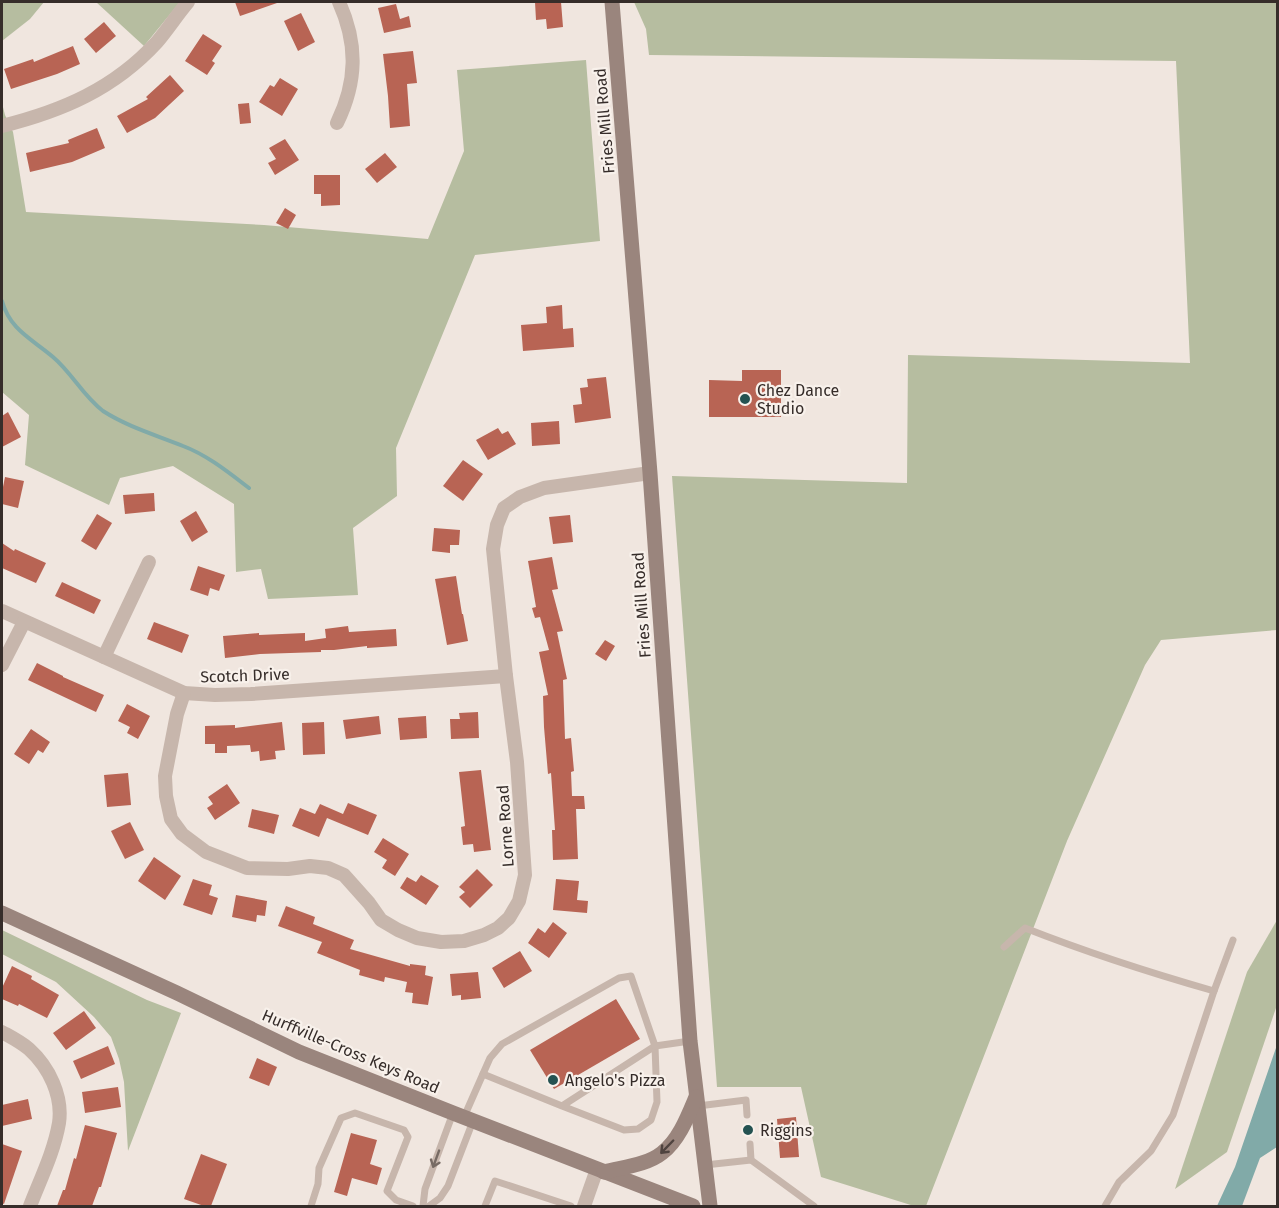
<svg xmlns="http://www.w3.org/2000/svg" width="1279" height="1208" viewBox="0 0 1279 1208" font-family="'Fira Sans',sans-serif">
<rect width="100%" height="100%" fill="#f0e6df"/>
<g fill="#b6bda0">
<path d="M2 2H44L30 19 2 41Z"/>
<path d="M96 2H180L144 46Z"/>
<path d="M634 2H1277V630L1161 640 1145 665 1067 841 926 1206H914L821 1177 801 1087H717L672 476 907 483 908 355 1190 363 1176 61 649 55 646 29Z"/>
<path d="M586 60 600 241 475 255 396 448 397 496 353 528 358 595 268 599 261 569 236 572 234 504 173 466 120 478 109 505 25 465 29 415 2 392V103L5 115 13 132 26 212 264 225 428 239 464 151 457 70Z"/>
<path d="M1277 920V1005L1227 1152 1175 1189 1247 972Z"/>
<path d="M2 930 147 1000 181 1013 128 1151 124 1082 119 1059 111 1037 94 1017 56 982 2 954Z"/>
</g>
<path fill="#81aaa8" d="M1277 1045V1147L1260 1158 1242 1206H1217L1235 1167Z"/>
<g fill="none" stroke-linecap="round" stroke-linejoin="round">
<path stroke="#81aaa8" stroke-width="4" d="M2 301C10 330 32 339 53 357 72 373 83 396 103 411 128 427 156 435 183 446 207 455 228 472 249 488"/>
</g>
<g fill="#b86454">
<path d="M235 2H277V3L240 16Z"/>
<path d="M535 2H561L563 27 547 29 546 19 536 20Z"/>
<path d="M396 4 400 19 409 16 411 27 384 33 378 8Z"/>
<path d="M301 13 315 42 298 51 284 21Z"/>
<path d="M104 22 116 36 96 53 84 39Z"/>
<path d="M203 34 222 46 212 61 215 63 207 75 185 61Z"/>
<path d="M73 46 80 64 57 74 11 89 4 69 33 59 34 62Z"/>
<path d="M413 51 417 83 407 84 410 126 390 128 388 96 383 54Z"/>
<path d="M170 75 184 91 155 118 127 133 117 116 148 99 146 97Z"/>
<path d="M280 78 298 89 282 116 259 102 270 85 274 87Z"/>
<path d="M249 103 251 123 240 124 238 104Z"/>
<path d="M97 128 105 148 72 162 30 172 26 153 69 143 68 140Z"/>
<path d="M285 139 299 160 275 175 268 163 276 159 269 148Z"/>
<path d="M385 153 397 167 377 183 365 169Z"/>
<path d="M314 175H340V205L321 206V194H314Z"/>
<path d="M285 208 296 215 288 229 276 223Z"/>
<path d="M562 305 563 329 573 328 574 347 523 351 521 325 547 323 546 307Z"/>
<path d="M742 370H781V417H709V380L742 381Z"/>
<path d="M606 377 611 418 575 423 573 405 582 404 580 388 588 387 587 379Z"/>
<path d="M8 412 21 437 2 447V416Z"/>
<path d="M559 421 560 444 532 446 531 423Z"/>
<path d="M498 428 502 434 508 431 516 444 488 460 476 440Z"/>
<path d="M463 460 483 474 463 501 443 486Z"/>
<path d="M5 477 24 481 18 508 2 504V492Z"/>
<path d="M154 493 155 511 125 514 123 495Z"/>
<path d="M196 511 208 532 192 542 180 521Z"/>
<path d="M97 514 112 523 96 550 81 541Z"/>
<path d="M570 515 573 542 553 544 549 517Z"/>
<path d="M434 528 460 530 459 545H450V553L432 551Z"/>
<path d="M2 543 14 551 15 549 46 563 36 583 2 568Z"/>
<path d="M552 557 558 589 552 590 563 631 557 632 567 679 563 680 565 739 571 738 574 771 571 772 572 796H584L585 809H576L578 859 553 860 552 830H555L551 773 548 774 544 727 543 696 548 695 539 652 549 650 540 617 535 618 532 608 536 607 528 561Z"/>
<path d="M198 566 225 575 219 591 210 588 208 596 190 590Z"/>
<path d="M456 576 462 614H463L468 641 447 645 435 579Z"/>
<path d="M62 582 101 600 94 614 55 596Z"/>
<path d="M154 622 189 635 182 653 147 639Z"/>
<path d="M348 626 349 632 396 629 397 646 367 648V646L334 650H321V652L260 654 225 658 223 636 259 633V635L305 633V641L326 638 325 629Z"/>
<path d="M605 640 615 646 606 661 595 654Z"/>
<path d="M37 663 63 676V677L104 695 96 712 28 680Z"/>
<path d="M127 704 150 716 138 739 127 733 130 727 118 721Z"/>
<path d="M478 712 479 738 451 739 450 719H460L459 713Z"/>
<path d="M379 716 381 734 346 739 343 720Z"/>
<path d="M426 716 427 738 400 740 398 718Z"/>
<path d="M282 722 285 750 275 751 276 759 260 761 259 751 251 752 250 745 227 746V753H215V744H205V726L235 725V728Z"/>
<path d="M324 722 325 754 303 755 302 723Z"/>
<path d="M31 729 50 742 43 753 38 750 29 764 14 754Z"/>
<path d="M481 770 491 850 474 852 473 844 463 845 461 827 465 826 459 772Z"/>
<path d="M128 773 131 805 107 807 104 775Z"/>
<path d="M227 784 240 803 215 820 207 808 213 804 208 797Z"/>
<path d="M348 803 377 815 368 835 327 818 319 837 292 826 300 808 315 814 320 804 343 814Z"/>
<path d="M252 809 279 815 274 834 248 827Z"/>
<path d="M130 822 144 850 125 859 111 831Z"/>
<path d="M383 838 409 854 395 876 382 868 387 860 374 852Z"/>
<path d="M154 857 181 876 165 900 138 881Z"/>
<path d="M477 869 493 885 470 908 459 897 465 892 459 887Z"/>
<path d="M421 875 439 886 426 905 400 888 407 877 416 882Z"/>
<path d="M193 879 212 885 209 895 218 898 212 915 183 905Z"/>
<path d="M556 879 579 881 577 900 588 901 587 913 553 910Z"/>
<path d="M236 895 267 901 265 916 257 915 256 922 232 917Z"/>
<path d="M286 906 315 917 313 924 354 940 350 949 410 966V964L426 966 425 975 433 977 428 1005 412 1003 413 993 405 992 407 982 385 977 384 982 359 975 360 970 317 953 322 942 278 926Z"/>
<path d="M553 922 567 933 549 958 528 943 538 928 545 933Z"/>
<path d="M520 951 532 971 504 988 492 968Z"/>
<path d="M12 966 32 976 31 979 59 995 47 1018 19 1004 18 1006 2 999V988Z"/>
<path d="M478 972 481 998 461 1000V995L452 996 450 974Z"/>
<path d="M616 999 640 1039 554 1089 530 1050Z"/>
<path d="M84 1011 96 1028 66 1050 53 1033Z"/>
<path d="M108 1046 115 1064 81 1079 73 1061Z"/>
<path d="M257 1058 277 1067 269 1086 249 1078Z"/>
<path d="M118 1087 121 1107 85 1113 82 1092Z"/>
<path d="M28 1099 32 1119 2 1126V1105Z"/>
<path d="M796 1117 799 1157 780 1158 777 1119Z"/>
<path d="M85 1125 117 1133 101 1187H99L92 1206H57L63 1190H65L74 1158 76 1159Z"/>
<path d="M351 1133 377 1140 370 1164 382 1168 377 1185 352 1178 347 1196 334 1192Z"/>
<path d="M2 1144 22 1151 4 1204 2 1203Z"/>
<path d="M201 1154 227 1164 211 1206H204L184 1199Z"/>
</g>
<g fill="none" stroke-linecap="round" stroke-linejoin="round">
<g stroke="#c7b6ac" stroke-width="7">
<path d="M1004 947 1025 928C1086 952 1151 973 1214 991"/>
<path d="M483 1074 562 1106 655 1046 657 1102 651 1120 638 1129 624 1130 562 1106"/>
<path d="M698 1106 746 1100 747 1115"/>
<path d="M464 1117 490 1058 502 1044 619 978 631 976 655 1046 690 1041"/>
<path d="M750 1144 751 1160 814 1206"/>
<path d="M705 1165 751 1160"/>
<path d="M311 1206 318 1184 319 1168 341 1118 355 1113 404 1130 408 1137 387 1191 396 1200 413 1206"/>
<path d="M423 1206 425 1189 453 1113"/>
<path d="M429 1206 440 1198 448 1186 473 1121"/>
<path d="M485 1206 495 1181 571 1206"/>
<path d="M1105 1206 1119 1182 1151 1151 1173 1115 1214 991 1233 940"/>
</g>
<g stroke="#c7b6ac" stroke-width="14">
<path d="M337 123C357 82 358 44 339 2"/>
<path d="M2 126C62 111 114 89 157 42 168 29 177 15 188 2"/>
<path d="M2 611 184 693 215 695 251 694 506 676"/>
<path d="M104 657 149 562"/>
<path d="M2 665 24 622"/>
<path d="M184 693 177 714 165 776 166 796 171 819 182 834 206 852 247 868 288 869 310 866 328 868 344 875 369 903 381 920 398 930 417 938 441 942 464 941 484 935 498 928 509 918 519 901 525 875 517 762 506 676 493 549 497 525 504 508 520 497 544 488 650 473"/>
<path d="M2 1032C11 1037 21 1042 29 1049 49 1067 63 1096 59 1123 54 1152 40 1180 30 1206"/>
<path d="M584 1206 597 1169"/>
</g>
<g stroke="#9a857d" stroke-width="15">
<path d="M612 2 650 473 690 1041 710 1206"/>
<path d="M2 913 177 993 299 1052 453 1113 693 1206"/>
<path d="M604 1172C623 1167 647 1165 662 1153 679 1140 688 1116 696 1097"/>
</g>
</g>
<defs><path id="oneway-shaft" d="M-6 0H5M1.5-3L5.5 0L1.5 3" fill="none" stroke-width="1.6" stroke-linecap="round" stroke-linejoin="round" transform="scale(1.5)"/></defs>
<use stroke="#4f433f" href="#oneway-shaft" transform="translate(667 1147) rotate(134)"/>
<use stroke="#776b64" href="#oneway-shaft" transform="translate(436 1159) rotate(110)"/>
<g fill="#245251" stroke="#f8f1eb" stroke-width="2">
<circle cx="745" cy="399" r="6"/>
<circle cx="553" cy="1080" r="6"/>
<circle cx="748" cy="1130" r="6"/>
</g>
<g text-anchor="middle" stroke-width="4.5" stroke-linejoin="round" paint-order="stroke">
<g font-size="16" fill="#362d2a" stroke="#f8f1eb">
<text transform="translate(604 121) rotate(-95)" y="6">Fries Mill Road</text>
<text transform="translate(641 605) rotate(-94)" y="6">Fries Mill Road</text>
<text transform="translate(245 675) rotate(-2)" y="6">Scotch Drive</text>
<text transform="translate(505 826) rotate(-94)" y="6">Lorne Road</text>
<text transform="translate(351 1051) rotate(23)" y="6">Hurffville-Cross Keys Road</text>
</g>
<g font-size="16" fill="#362d2a" stroke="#f8f1eb" text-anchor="start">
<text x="757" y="396">Chez Dance<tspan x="757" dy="18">Studio</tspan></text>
<text x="565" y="1086">Angelo's Pizza</text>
<text x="760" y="1136">Riggins</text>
</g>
</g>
<rect width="1279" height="1208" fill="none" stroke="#362d2a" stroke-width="6"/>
</svg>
